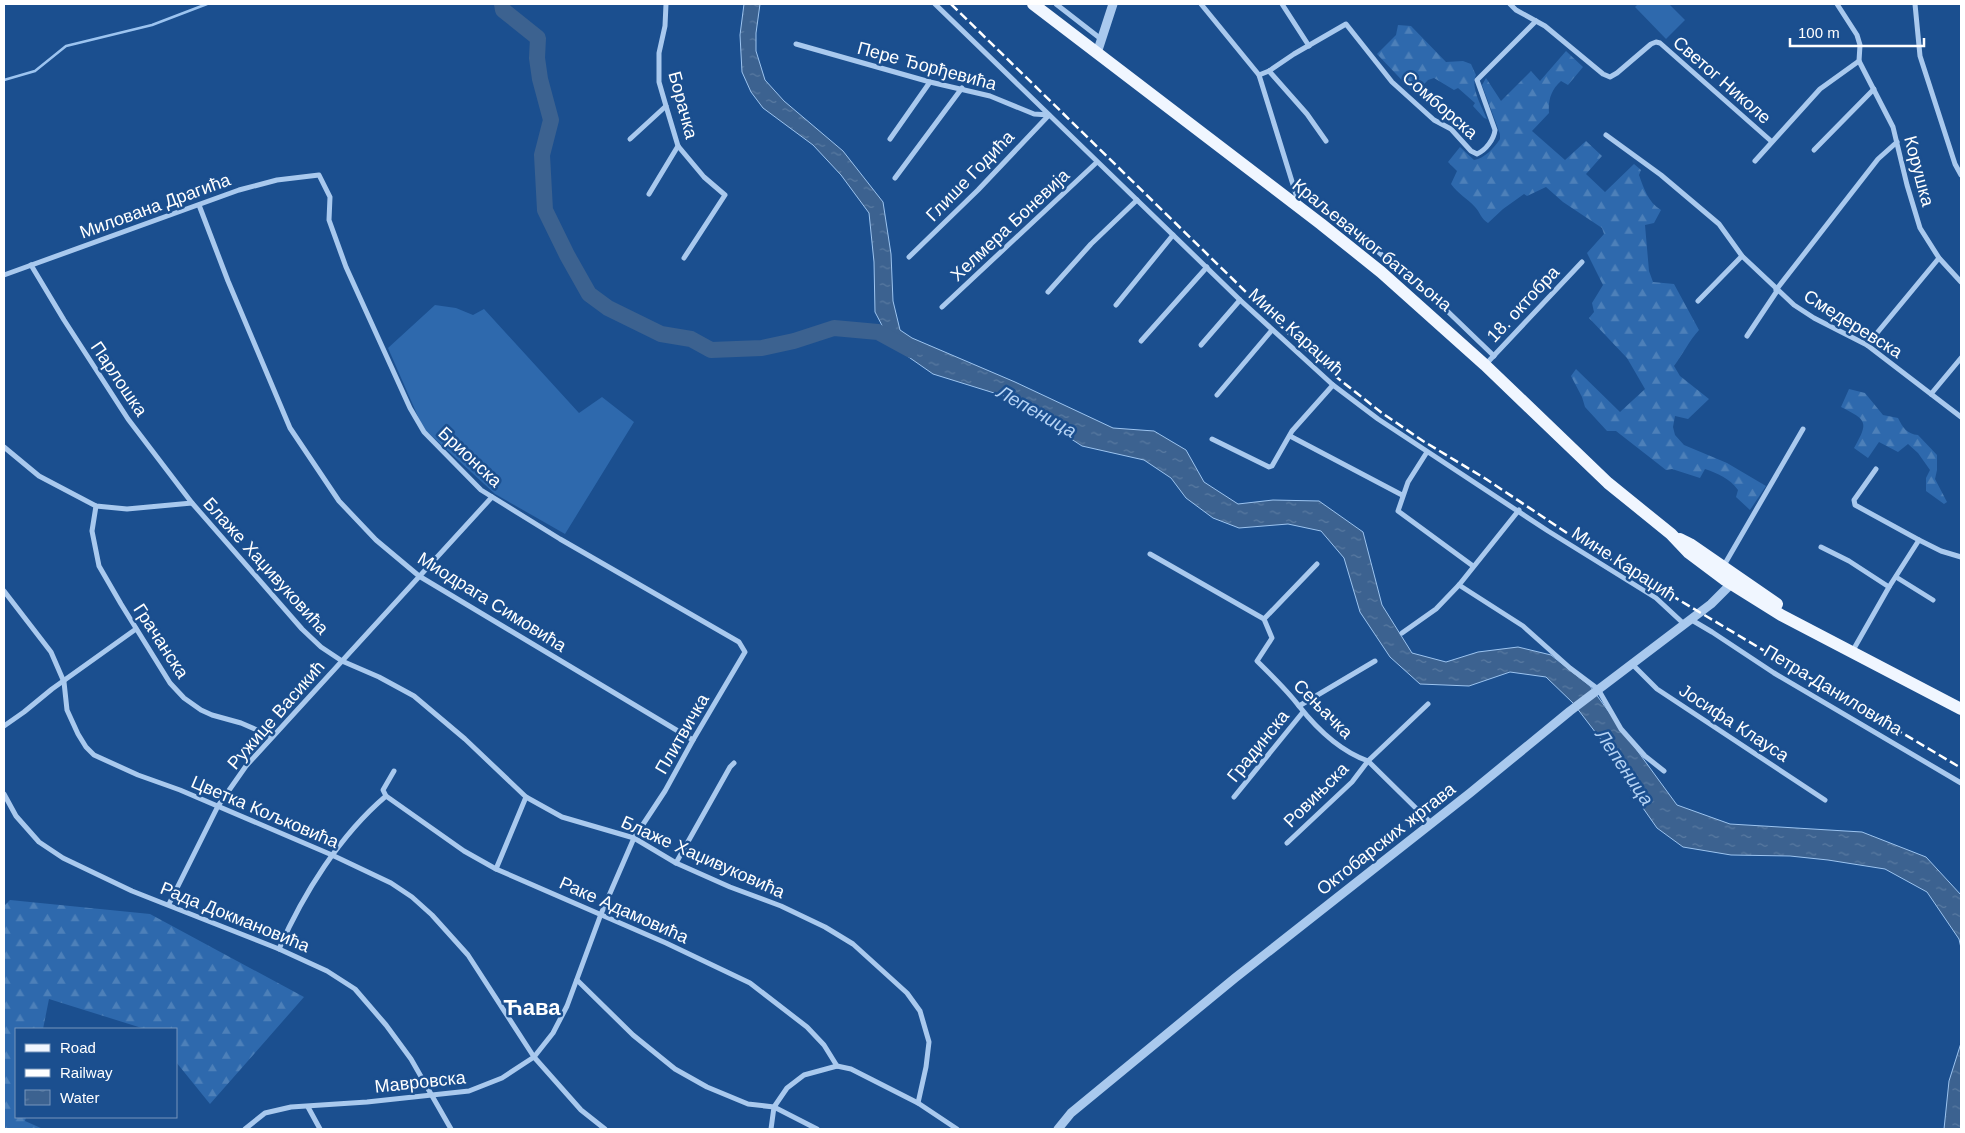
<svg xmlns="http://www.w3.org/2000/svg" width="1965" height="1133" viewBox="0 0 1965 1133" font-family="Helvetica,sans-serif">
<defs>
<pattern id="forest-firs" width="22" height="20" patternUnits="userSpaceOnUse" patternTransform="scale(1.25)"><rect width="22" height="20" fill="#2e69ad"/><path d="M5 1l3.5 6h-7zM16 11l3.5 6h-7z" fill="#4d80b9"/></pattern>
<pattern id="water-ripples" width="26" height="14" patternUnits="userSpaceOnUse" patternTransform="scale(1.25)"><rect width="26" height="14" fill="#3c6290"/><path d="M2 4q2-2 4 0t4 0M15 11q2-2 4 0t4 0" fill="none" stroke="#597aa1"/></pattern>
</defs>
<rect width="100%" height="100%" fill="#1b4f8f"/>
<g fill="url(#forest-firs)">
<path d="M1398 25 1411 26 1446 62 1463 61 1471 64 1476 75C1470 87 1482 107 1487 119L1484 118 1473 106 1475 103 1458 88 1454 90 1434 78 1428 80 1415 94 1377 54 1396 35Z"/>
<path d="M1566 51 1583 67 1568 85 1561 81C1551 90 1548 100 1549 113L1532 131 1565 160 1586 141 1602 156 1586 174 1605 192 1634 164 1641 170 1639 175C1644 189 1648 202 1661 210L1654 223 1645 225 1649 271 1653 282 1674 284 1699 330C1689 341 1683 354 1674 366L1680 376 1709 399 1688 419 1675 416 1673 427 1675 435 1684 445 1727 463 1766 486 1750 510 1736 497 1738 490C1729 478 1719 474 1705 469L1700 478 1672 469 1666 470 1616 431H1607L1585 407 1582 397 1571 376 1576 369 1620 412 1645 389 1627 358 1589 318 1594 312 1592 303 1603 285 1587 253 1604 234 1602 228 1563 202 1546 187 1527 196 1524 194 1503 209 1488 223C1481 219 1480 212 1475 207 1467 198 1458 194 1451 184L1457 171 1448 162 1460 147 1474 160C1485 158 1494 148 1500 139V134L1482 85 1486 78 1501 101 1531 71 1540 81Z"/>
<path d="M1849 389 1865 393 1883 415 1898 418C1903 428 1907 434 1918 435L1937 455V470L1935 479 1947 502 1944 504 1926 491V478L1930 470 1918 453 1908 444 1898 452 1879 442 1868 458 1854 448C1869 422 1867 420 1841 407Z"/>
<path d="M10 900 150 914 304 997 210 1104 176 1062V1029H145L49 999 43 1029H16V1117H26L25 1121 43 1129H4V906Z"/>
</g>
<g fill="#2e69ad">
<path d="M1638 4H1669L1685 20 1666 39 1635 7Z"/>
<path d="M435 305 456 308 473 315 484 309 579 413 602 397 634 422 565 534 495 494 423 428 388 348Z"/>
</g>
<g fill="url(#water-ripples)" stroke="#9cc4f0">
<path d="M744 4H760L756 33V51L765 80 784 101 843 151 883 202 891 254 893 301 900 330 912 338 1015 382 1113 428 1154 431 1186 450 1204 482 1238 504 1273 500 1319 501 1363 532 1382 605 1412 653 1446 662 1478 652 1518 647 1551 655 1590 686 1677 805 1730 824 1862 832 1926 857 1961 895V948L1959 939 1927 892 1885 869 1828 860 1790 856 1731 855 1683 847 1657 828 1629 788 1612 754 1573 703 1546 677 1510 672 1469 686 1420 684 1390 657 1360 612 1344 558 1321 531 1288 524 1239 528 1213 518 1186 498 1171 478 1144 460 1082 446 1007 397 933 374 890 344 895 336 886 333 875 312 874 262 869 213 841 175 813 145 763 108 751 92 742 72 740 35Z"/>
<path d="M1961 1043V1129H1944L1949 1081Z"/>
</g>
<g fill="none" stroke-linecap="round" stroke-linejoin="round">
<path stroke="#9cc4f0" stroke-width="2.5" d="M4 80 35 71 66 46 152 25 207 4"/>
<path stroke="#3c6290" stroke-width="16" d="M502 4 503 10 538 38 537 58 540 79 551 120 542 155 545 210 567 255 589 294 608 308 661 334 691 339 711 350 762 348 794 341 834 328 878 332 911 350"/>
<g stroke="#a9c9ee" stroke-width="5">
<path d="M666 4 665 26 659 53V82L666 106 678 146 704 177 725 195 684 258"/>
<path d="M935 4 1240 300 1333 385 1378 419 1548 531 1656 598 1684 624"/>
<path d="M1056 4 1101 39"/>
<path d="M1201 4 1259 75 1299 204"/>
<path d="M1282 4 1309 46"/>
<path d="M1510 4 1516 10 1545 26 1603 74 1610 77 1617 73 1651 44 1656 42 1660 43 1771 141"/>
<path d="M1837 4 1857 35 1860 45 1859 61 1893 127 1907 185 1920 228 1939 258 1961 282"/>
<path d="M1915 4 1920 56 1955 164 1961 175"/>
<path d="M796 44 930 82 990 96 1034 114 1049 115"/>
<path d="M1269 71 1307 114 1326 141"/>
<path d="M1259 75 1269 71 1294 54 1346 24 1392 82 1434 120 1451 129 1471 151 1477 154C1486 150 1494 139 1495 130L1477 80 1536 21"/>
<path d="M1606 135 1661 175 1719 224 1742 256 1794 305 1814 318 1867 345 1961 417"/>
<path d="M630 139 666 106"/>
<path d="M890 139 930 82"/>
<path d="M1814 150 1874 89"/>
<path d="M1755 161 1820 89 1859 61"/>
<path d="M895 178 962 88"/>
<path d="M1294 187 1363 239 1441 305 1494 356"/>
<path d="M649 194 678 146"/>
<path d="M199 205 228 281 290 428 339 501 376 540 419 576 693 740"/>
<path d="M909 257 978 190 1049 115"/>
<path d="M31 265 64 320 128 419 192 503"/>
<path d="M4 275 239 190 277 180 319 175 330 197 329 220 346 267 410 408 424 432 481 490 560 539 739 642 745 652 693 740 665 791 634 838 601 914 567 1006 553 1033 534 1057 502 1078 469 1091 367 1102 291 1107 265 1113 245 1129"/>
<path d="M1776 290 1878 159 1897 142"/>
<path d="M1048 292 1091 244 1137 200"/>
<path d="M1698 301 1742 256"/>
<path d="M1116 305 1173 235"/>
<path d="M942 307 1096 163"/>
<path d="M1747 336 1777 291"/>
<path d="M1141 341 1207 267"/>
<path d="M1201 345 1240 300"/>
<path d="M1867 345 1939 258"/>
<path d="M1486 364 1582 262"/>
<path d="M1931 394 1961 358"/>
<path d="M1217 395 1272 330"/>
<path d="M1290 436 1402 495"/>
<path d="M1212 439 1269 467 1272 466 1292 431 1333 385"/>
<path d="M4 447 39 476 96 506 127 509 192 503 302 629 321 647 342 661 379 677 414 696 465 739 526 797 562 817 634 838 676 863 730 887 781 906 825 927 853 944 907 993 920 1011 929 1042 926 1067 918 1103"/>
<path d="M1427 452 1408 482 1398 511 1473 566"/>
<path d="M96 506 92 531 99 566 121 604 170 683 184 698 201 710 212 715 241 723 271 736"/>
<path d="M1919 540 1941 551 1961 557"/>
<path d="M1821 547 1849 561 1889 587"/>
<path d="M1150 554 1264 619 1272 638 1257 661C1271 675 1287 690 1299 706 1317 729 1340 751 1368 761L1432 824"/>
<path d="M1723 567 1803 429"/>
<path d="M1896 577 1933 600"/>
<path d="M1459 585 1523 626 1570 668 1598 689 1621 729 1645 756 1664 771"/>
<path d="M4 591 51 652 64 682 67 710 78 734 86 747 94 755 138 775 180 790 332 855 391 883 412 897 432 915 468 955 534 1057 581 1110 605 1129"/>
<path d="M1264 619 1317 564"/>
<path d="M1690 619 1712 632 1774 673 1961 783"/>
<path d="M1402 633 1436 609 1459 585 1519 510"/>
<path d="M1852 652 1889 587 1919 540 1855 505 1854 500 1876 469"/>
<path d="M1632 664 1657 689 1825 800"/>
<path d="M1299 706 1375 661"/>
<path d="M4 726 24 712 52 689 136 629"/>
<path d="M4 794 16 816 39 842 63 858 132 891 279 949 327 971 355 989 386 1025 411 1059 451 1129"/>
<path d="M386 796 464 851 496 869 666 943 750 983 807 1027 824 1045 837 1066"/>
<path d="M1234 797 1303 712"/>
<path d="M1287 843 1352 782 1368 761 1428 704"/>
<path d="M676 863 730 767 734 763"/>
<path d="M496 869 526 797"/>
<path d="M169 904 218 806 246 766 492 497"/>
<path d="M279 949C303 894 340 835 386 796L383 790 394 771"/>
<path d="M577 980 633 1035 675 1069 707 1087 748 1104 774 1107 817 1129"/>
<path d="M308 1107 320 1129"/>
<path d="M771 1129 774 1107 787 1088 804 1075 837 1066 851 1069 918 1103 957 1129"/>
</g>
<g stroke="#a9c9ee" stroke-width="9">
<path d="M1097 53 1113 4"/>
<path d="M1058 1129 1071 1113 1235 978 1470 793 1570 711 1711 604 1734 581"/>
</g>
<g stroke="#f0f6ff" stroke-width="12">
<path d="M1033 4 1321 224 1381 272 1485 365 1608 483 1671 534 1689 553 1725 580 1781 615 1961 709"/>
<path d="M1680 539 1690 544 1777 604"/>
</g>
<path stroke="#fff" stroke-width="2.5" stroke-dasharray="9 4" stroke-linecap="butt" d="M951 4 1291 336 1335 376 1382 413 1423 441 1486 479 1570 535 1961 768"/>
</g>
<g text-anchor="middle" stroke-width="5" stroke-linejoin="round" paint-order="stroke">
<g font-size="18" fill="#fff" stroke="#1b4f8f">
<text transform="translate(927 66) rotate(15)" y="6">Пере Ђорђевића</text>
<text transform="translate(1722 80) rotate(41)" y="6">Светог Николе</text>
<text transform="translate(683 105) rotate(75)" y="6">Борачка</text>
<text transform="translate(1440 105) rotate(41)" y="6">Сомборска</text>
<text transform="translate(1919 171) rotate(75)" y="6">Корушка</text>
<text transform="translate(970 176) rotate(-46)" y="6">Глише Годића</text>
<text transform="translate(155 206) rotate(-20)" y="6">Милована Драгића</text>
<text transform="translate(1010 225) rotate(-43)" y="6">Хелмера Боневија</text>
<text transform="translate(1372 245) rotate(39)" y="6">Краљевачког батаљона</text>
<text transform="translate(1523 304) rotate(-47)" y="6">18. октобра</text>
<text transform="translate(1853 324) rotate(32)" y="6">Смедеревска</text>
<text transform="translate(1296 332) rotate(42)" y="6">Мине Караџић</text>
<text transform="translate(119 379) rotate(56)" y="6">Парлошка</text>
<text transform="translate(470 457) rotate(43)" y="6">Брионска</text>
<text transform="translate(1624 564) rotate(33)" y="6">Мине Караџић</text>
<text transform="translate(266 566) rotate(48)" y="6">Блаже Хаџивуковића</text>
<text transform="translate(492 602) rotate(32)" y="6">Миодрага Симовића</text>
<text transform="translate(161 641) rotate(57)" y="6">Грачанска</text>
<text transform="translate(1833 690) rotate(31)" y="6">Петра Даниловића</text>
<text transform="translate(1323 709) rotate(45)" y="6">Сењачка</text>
<text transform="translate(276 715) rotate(-49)" y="6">Ружице Васикић</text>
<text transform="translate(1734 723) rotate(33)" y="6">Јосифа Клауса</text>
<text transform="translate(682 734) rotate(-60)" y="6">Плитвичка</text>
<text transform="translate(1258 746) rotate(-51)" y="6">Градинска</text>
<text transform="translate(1316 795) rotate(-45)" y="6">Ровињска</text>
<text transform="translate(265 812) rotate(23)" y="6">Цветка Кољковића</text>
<text transform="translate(1386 839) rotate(-38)" y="6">Октобарских жртава</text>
<text transform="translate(703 857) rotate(24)" y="6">Блаже Хаџивуковића</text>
<text transform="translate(624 910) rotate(24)" y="6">Раке Адамовића</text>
<text transform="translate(235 917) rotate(22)" y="6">Рада Докмановића</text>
<text transform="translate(420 1082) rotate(-6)" y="6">Мавровска</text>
</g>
<g font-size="19" font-style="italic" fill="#b5d3f5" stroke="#1b4f8f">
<text transform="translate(1037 411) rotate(29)" y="7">Лепеница</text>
<text transform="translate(1625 767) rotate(56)" y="7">Лепеница</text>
</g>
<g font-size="22" font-weight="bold" fill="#fff" stroke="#1b4f8f">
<text x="532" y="1015">Ћава</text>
</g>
</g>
<rect width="1965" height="1133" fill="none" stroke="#ffffff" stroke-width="10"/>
<rect x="15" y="1028" width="162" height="90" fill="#1b4f8f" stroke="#7695bc"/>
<rect x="25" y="1044" width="25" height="8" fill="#f0f6ff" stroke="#7695bc"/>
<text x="60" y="1053" font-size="15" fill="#ffffff">Road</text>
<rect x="25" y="1069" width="25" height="8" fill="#ffffff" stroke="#7695bc"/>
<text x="60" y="1078" font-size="15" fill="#ffffff">Railway</text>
<rect x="25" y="1090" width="25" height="15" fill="url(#water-ripples)" stroke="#7695bc"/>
<text x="60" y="1103" font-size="15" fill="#ffffff">Water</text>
<path d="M1790 38v8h134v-8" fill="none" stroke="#ffffff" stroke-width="2.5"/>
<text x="1798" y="38" font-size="15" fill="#ffffff" stroke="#1b4f8f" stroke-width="4" paint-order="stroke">100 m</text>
</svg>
